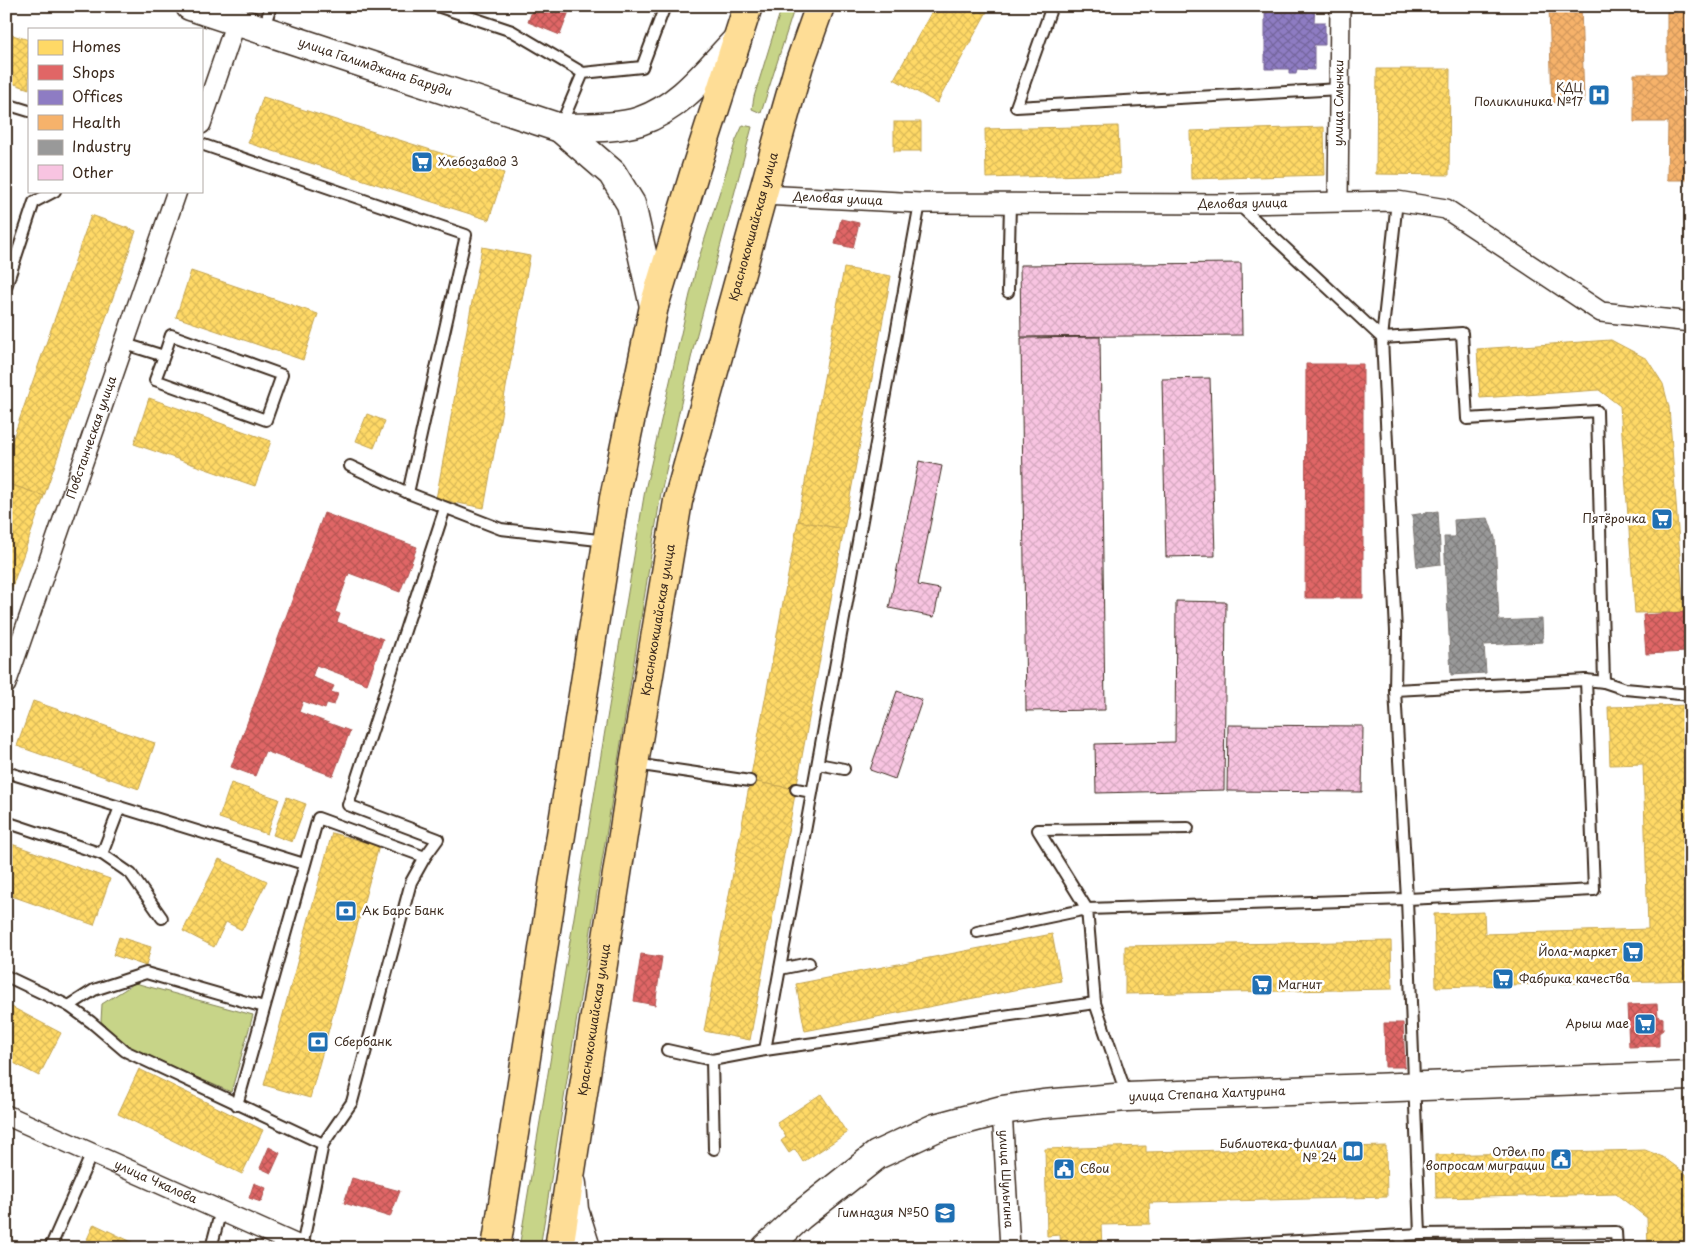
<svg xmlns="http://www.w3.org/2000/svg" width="1697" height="1254" viewBox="0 0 1697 1254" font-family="'Playpen Sans',sans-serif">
<defs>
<pattern id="homes-cross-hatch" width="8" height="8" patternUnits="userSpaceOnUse" patternTransform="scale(1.25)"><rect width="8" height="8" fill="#ffd966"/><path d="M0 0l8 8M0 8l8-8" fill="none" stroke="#dbba58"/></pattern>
<pattern id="shops-cross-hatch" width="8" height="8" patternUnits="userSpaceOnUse" patternTransform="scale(1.25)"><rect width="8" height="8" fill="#e06666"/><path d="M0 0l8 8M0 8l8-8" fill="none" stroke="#b75453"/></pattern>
<pattern id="offices-cross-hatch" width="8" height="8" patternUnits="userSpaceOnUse" patternTransform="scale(1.25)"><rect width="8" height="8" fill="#8e7cc3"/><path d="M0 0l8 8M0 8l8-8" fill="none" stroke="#75669e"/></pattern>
<pattern id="health-cross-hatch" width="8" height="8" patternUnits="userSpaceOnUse" patternTransform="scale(1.25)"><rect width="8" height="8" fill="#f6b26b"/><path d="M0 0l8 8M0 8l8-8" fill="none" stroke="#d4995c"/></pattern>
<pattern id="industry-cross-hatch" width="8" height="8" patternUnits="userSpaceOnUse" patternTransform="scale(1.25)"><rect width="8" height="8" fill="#999"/><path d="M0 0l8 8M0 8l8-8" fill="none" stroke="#7e7d7c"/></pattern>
<pattern id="building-cross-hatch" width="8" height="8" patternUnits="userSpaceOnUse" patternTransform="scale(1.25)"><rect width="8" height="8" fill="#f8c4e1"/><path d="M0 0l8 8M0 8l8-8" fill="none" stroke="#d6a9c1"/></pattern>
</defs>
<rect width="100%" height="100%" fill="#fff"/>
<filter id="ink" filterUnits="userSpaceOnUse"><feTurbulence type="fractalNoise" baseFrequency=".02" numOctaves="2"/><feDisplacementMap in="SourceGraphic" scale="10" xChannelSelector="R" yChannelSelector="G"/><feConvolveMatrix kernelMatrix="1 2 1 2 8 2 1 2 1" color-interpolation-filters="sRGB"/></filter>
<g filter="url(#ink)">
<g fill="#c7d488" stroke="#817f53">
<path d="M782 6H795L761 113 752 109 754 97Z"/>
<path d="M743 125 752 127 694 345 661 493 540 1248H519L645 490 697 264 736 140Z"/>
<path d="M135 983 253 1015 231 1092 128 1048 101 1021 102 1004Z"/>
</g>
<g fill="url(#homes-cross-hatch)" stroke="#c4a450">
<path d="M935 6H990L937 103 894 79Z"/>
<path d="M6 33 29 40V89L6 81Z"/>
<path d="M1377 69H1450L1449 175 1376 174Z"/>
<path d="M263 97 504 173 489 220 248 143Z"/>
<rect x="894" y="122" width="27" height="29"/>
<path d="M1118 126 1120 174 986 178 985 129Z"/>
<path d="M1324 127 1325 175 1191 179 1190 131Z"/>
<path d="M91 215 136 231 44 496 6 483V458Z"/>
<path d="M482 247 530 256 484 508 436 499Z"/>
<path d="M844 268 891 276 844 529 798 521Z"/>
<path d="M191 271 318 314 303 360 176 317Z"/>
<path d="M1611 340 1647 359 1663 384 1669 407 1684 612 1635 613 1620 406 1599 390 1480 398 1477 349Z"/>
<path d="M149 398 271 441 255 486 134 444Z"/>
<path d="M367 414 385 421 374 448 356 441Z"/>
<path d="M6 483 44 496 6 604Z"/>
<path d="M798 521 844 529 796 789 750 781Z"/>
<path d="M33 701 155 743 139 789 17 746Z"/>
<path d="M1690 705 1691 980 1436 987 1434 914 1484 912 1485 934 1648 929 1643 764 1610 765 1608 707Z"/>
<path d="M750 781 796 789 750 1040 704 1031Z"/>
<path d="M231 783 279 799 267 834 219 818Z"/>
<path d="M287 797 306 804 292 842 273 835Z"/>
<path d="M332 833 379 846 310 1098 264 1085Z"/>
<path d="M6 842 110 879 94 925 6 894Z"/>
<path d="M219 859 267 881 242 930 226 922 214 947 183 931Z"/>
<path d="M1052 934 1061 981 805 1031 796 984Z"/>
<path d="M119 937 151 947 146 966 113 955Z"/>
<path d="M1391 941 1392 989 1125 994V946Z"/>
<path d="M6 1004 61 1033 39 1076 6 1059Z"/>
<path d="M139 1069 263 1130 242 1174 118 1114Z"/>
<path d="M821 1094 847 1133 803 1162 795 1149 789 1153 781 1141 786 1137 777 1123Z"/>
<path d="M1146 1146V1152L1386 1146 1387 1197 1149 1203 1150 1224 1101 1225 1102 1248H1061L1060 1235 1047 1236 1045 1149Z"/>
<path d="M1645 1150 1663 1157 1686 1174 1691 1181V1248H1648L1647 1218 1616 1194 1436 1198 1435 1155Z"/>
<path d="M94 1224 138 1245 136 1248H83Z"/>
</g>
<g fill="url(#shops-cross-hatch)" stroke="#ae5450">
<path d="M534 6H571L560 35 528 22Z"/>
<path d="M841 219 859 223 853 248 835 244Z"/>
<path d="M1306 364H1363V598H1305Z"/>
<path d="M324 513 417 547 400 592 349 573 335 612 340 614 337 622 383 639 367 684 316 665 312 677 334 686 331 692 338 694 334 705 327 703 325 709 303 701 299 712 350 731 333 776 265 751 255 776 231 767Z"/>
<path d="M1684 612 1687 652 1646 654 1643 615Z"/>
<path d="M641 954 662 957 655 1005 634 1001Z"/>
<path d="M1657 1004 1658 1016 1663 1018V1030L1659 1033V1046L1629 1047 1627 1005Z"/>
<path d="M1384 1023H1403L1405 1067H1385Z"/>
<path d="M269 1147 280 1153 271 1173 260 1168Z"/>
<path d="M352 1178 400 1191 390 1217 344 1203Z"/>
<path d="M254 1183 266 1188 261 1202 249 1198Z"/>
</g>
<path fill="url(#offices-cross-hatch)" stroke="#756392" d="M1265 6H1315L1314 22H1325V45H1314V70L1297 69 1296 74H1289V69H1265Z"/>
<g fill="url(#health-cross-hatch)" stroke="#be8954">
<path d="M1549 6H1581L1584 102 1552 103Z"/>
<path d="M1667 6H1691V180H1667L1668 122H1634V74H1667Z"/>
</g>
<g fill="url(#industry-cross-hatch)" stroke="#7d7874">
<path d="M1438 511 1441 564 1417 567 1412 515Z"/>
<path d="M1488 518 1495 538 1499 621 1542 619 1543 642 1484 645 1486 673 1451 675 1444 537H1455L1454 520Z"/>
</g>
<g fill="url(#building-cross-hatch)" stroke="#3b2a1e">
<path d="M1241 263 1242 335 1021 337 1020 265Z"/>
<path d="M1100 337 1105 710 1026 711 1021 338Z"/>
<path d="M1210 378 1215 556 1166 557 1162 379Z"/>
<path d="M919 461 942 466 918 585 940 589 934 617 889 608Z"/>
<path d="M1176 601 1226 602 1224 790 1096 793 1095 744 1175 742Z"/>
<path d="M897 691 922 700 895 779 870 770Z"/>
<path d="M1228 725 1363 726 1362 792 1227 791Z"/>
</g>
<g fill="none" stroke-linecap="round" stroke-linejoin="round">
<g stroke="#3b2a1e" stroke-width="14">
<g id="lane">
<path d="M437 6 512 31 583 73"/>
<path d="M1052 6 1016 107 1340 89"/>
<path d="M263 30 271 6"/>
<path d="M6 104 29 111"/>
<path d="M560 127 583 73 642 67 665 6"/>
<path d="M201 144 466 235 408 493 350 466"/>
<path d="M1397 201 1382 338 1462 333 1467 419 1597 411 1604 682"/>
<path d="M1238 204 1382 338 1396 632 1395 690"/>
<path d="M6 287 34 202 55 191"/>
<path d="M1008 292 1010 203"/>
<path d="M125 344 164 356 155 380 266 420 282 375 171 335 164 356"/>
<path d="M408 493 501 529 607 541"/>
<path d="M635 764 750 781"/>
<path d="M818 764 844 769"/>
<path d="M6 772 304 864"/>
<path d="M796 789 812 792"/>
<path d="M6 822 102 854 120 807"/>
<path d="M102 854 131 874 162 918"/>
<path d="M977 932 1087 909 1038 830 1188 828"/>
<path d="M780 969 809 963"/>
<path d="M6 976 69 1006 91 1022 125 1051 323 1144 302 1247"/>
<path d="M1095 1003 1087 909 1407 899 1395 690 1586 680 1604 682 1625 689 1691 695"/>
<path d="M69 1006 94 990 146 973 264 1007"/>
<path d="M667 1050 712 1060 765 1050 1095 1003 1127 1096"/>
<path d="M765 1050 920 203"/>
<path d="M712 1060 714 1149"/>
<path d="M237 1105 318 818 425 857"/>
<path d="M323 1144 352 1102 411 882 425 857 438 839 348 805 445 508"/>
<path d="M1420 1234 1616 1232 1617 1248"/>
<path d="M1400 1235 1401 1248"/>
<path d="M50 1248 92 1153"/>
<path d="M211 1248 221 1210"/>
<path d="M1176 1248 1420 1234 1407 899 1594 890 1586 680"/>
</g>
</g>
<g stroke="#3b2a1e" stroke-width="22">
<g id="street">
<path d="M201 124 236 22"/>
<path id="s1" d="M763 195 920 203 1238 204 1397 201 1446 209 1601 312 1691 322"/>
<path id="s2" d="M1338 201 1340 6"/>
<path id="s3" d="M6 684 177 191"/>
<path id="s4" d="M1002 1110 1010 1248"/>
<path id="s5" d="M6 1115 304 1248"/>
</g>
</g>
<g stroke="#3b2a1e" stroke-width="31">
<g id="secondary">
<path id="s6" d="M190 6 560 128C586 127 615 129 640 121 681 107 708 70 737 40"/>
<path d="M560 128 612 173 631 204 654 306"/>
<path d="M572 1184 574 1210 586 1248"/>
<path id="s7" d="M766 1248 800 1216 877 1155 935 1128 1002 1110 1043 1104 1127 1097 1691 1076"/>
</g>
</g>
<g stroke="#3b2a1e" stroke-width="31">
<g id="primary">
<path d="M496 1248 614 498 654 306 694 174 748 6"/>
<path id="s8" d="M559 1248 634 764 678 501 781 128 799 65 820 6"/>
</g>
</g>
<use href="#lane" stroke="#fff" stroke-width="10"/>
<use href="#street" stroke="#fff" stroke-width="19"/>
<use href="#secondary" stroke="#fff" stroke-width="28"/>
<use href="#primary" stroke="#fedd96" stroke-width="28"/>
</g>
</g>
<defs>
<g id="hospital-square" transform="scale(1.125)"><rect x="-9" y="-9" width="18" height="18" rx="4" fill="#1f6fb2" stroke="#fff"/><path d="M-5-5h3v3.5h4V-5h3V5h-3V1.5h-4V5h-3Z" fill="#fff"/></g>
<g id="supermarket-square" transform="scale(1.125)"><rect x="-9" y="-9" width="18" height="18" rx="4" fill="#1f6fb2" stroke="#fff"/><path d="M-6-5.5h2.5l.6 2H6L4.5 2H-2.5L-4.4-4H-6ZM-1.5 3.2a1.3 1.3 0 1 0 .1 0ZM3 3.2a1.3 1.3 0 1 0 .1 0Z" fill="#fff"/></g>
<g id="bank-square" transform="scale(1.125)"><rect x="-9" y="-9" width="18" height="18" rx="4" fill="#1f6fb2" stroke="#fff"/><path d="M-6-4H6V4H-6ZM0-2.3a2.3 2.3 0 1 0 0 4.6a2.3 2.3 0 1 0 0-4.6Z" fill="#fff"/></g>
<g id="library-square" transform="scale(1.125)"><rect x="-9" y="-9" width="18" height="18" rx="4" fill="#1f6fb2" stroke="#fff"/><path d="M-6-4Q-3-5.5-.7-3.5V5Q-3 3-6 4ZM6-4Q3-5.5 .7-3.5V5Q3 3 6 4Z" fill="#fff"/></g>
<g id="civic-square" transform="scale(1.125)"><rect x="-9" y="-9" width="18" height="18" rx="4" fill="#1f6fb2" stroke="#fff"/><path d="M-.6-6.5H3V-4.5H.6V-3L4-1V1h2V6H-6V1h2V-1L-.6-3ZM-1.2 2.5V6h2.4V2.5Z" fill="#fff"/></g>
<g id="school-square" transform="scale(1.125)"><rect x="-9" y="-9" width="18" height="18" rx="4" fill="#1f6fb2" stroke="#fff"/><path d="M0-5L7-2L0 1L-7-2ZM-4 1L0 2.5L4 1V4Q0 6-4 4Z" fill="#fff"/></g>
</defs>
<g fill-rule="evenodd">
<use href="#hospital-square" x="1599" y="95"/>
<use href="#supermarket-square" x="422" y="162"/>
<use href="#supermarket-square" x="1662" y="519"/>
<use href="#bank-square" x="346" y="911"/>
<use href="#supermarket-square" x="1633" y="952"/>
<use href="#supermarket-square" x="1503" y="979"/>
<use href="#supermarket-square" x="1262" y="985"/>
<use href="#supermarket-square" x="1645" y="1024"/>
<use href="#bank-square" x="318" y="1042"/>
<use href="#library-square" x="1353" y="1151"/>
<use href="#civic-square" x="1561" y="1159"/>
<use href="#civic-square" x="1064" y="1169"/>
<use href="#school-square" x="945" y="1213"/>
</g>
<g text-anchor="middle" stroke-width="5" stroke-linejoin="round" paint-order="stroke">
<g font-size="12" fill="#3b2a1e" stroke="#fff">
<text dy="4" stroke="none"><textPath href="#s6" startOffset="195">улица Галимджана Баруди</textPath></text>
<text dy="4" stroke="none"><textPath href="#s2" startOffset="98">улица Смычки</textPath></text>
<text dy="4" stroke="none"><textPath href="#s1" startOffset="75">Деловая улица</textPath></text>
<text dy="4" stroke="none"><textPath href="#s1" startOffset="480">Деловая улица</textPath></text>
<text dy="4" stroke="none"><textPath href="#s8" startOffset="1041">Краснококшайская улица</textPath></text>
<text dy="4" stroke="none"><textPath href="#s3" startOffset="261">Повстанческая улица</textPath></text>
<text dy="4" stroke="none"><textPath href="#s8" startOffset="636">Краснококшайская улица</textPath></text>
<text dy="4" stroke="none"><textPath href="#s8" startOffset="231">Краснококшайская улица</textPath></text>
<text dy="4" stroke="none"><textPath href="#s7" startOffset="484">улица Степана Халтурина</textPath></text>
<text dy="4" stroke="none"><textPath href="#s4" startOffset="69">улица Шульгина</textPath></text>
<text dy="4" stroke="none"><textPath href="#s5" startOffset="164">улица Чкалова</textPath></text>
</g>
<g font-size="12" fill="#3b2a1e" stroke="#fff" text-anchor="end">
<text x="1583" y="92">КДЦ<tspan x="1583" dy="14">Поликлиника №17</tspan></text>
<text x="438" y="166" text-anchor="start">Хлебозавод 3</text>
<text x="1646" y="523">Пятёрочка</text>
<text x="362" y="915" text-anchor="start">Ак Барс Банк</text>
<text x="1617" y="956">Йола-маркет</text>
<text x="1519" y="983" text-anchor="start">Фабрика качества</text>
<text x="1278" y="989" text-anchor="start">Магнит</text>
<text x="1629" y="1028">Арыш мае</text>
<text x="334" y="1046" text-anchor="start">Сбербанк</text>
<text x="1337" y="1148">Библиотека-филиал<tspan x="1337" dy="14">№ 24</tspan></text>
<text x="1545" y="1156">Отдел по<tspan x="1545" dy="14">вопросам миграции</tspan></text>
<text x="1080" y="1173" text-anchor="start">Свои</text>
<text x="929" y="1217">Гимназия №50</text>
</g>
</g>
<rect width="1697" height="1254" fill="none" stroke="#fff" stroke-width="25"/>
<rect x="12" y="12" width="1672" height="1229" fill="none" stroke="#3b2a1e" stroke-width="2" filter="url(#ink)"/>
<rect x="28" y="28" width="175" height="165" fill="#ffffff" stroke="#b1aaa5"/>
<rect x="38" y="40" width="25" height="15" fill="#ffd966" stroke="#b1aaa5"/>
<text x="72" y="52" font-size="15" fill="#3b2a1e">Homes</text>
<rect x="38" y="65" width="25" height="15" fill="#e06666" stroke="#b1aaa5"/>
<text x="72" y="78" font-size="15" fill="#3b2a1e">Shops</text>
<rect x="38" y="90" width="25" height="15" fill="#8e7cc3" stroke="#b1aaa5"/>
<text x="72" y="102" font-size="15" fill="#3b2a1e">Offices</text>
<rect x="38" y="115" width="25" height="15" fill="#f6b26b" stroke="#b1aaa5"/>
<text x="72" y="128" font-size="15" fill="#3b2a1e">Health</text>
<rect x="38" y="140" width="25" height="15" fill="#999999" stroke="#b1aaa5"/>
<text x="72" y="152" font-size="15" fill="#3b2a1e">Industry</text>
<rect x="38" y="165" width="25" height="15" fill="#f8c4e1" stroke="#b1aaa5"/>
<text x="72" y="178" font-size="15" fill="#3b2a1e">Other</text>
</svg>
